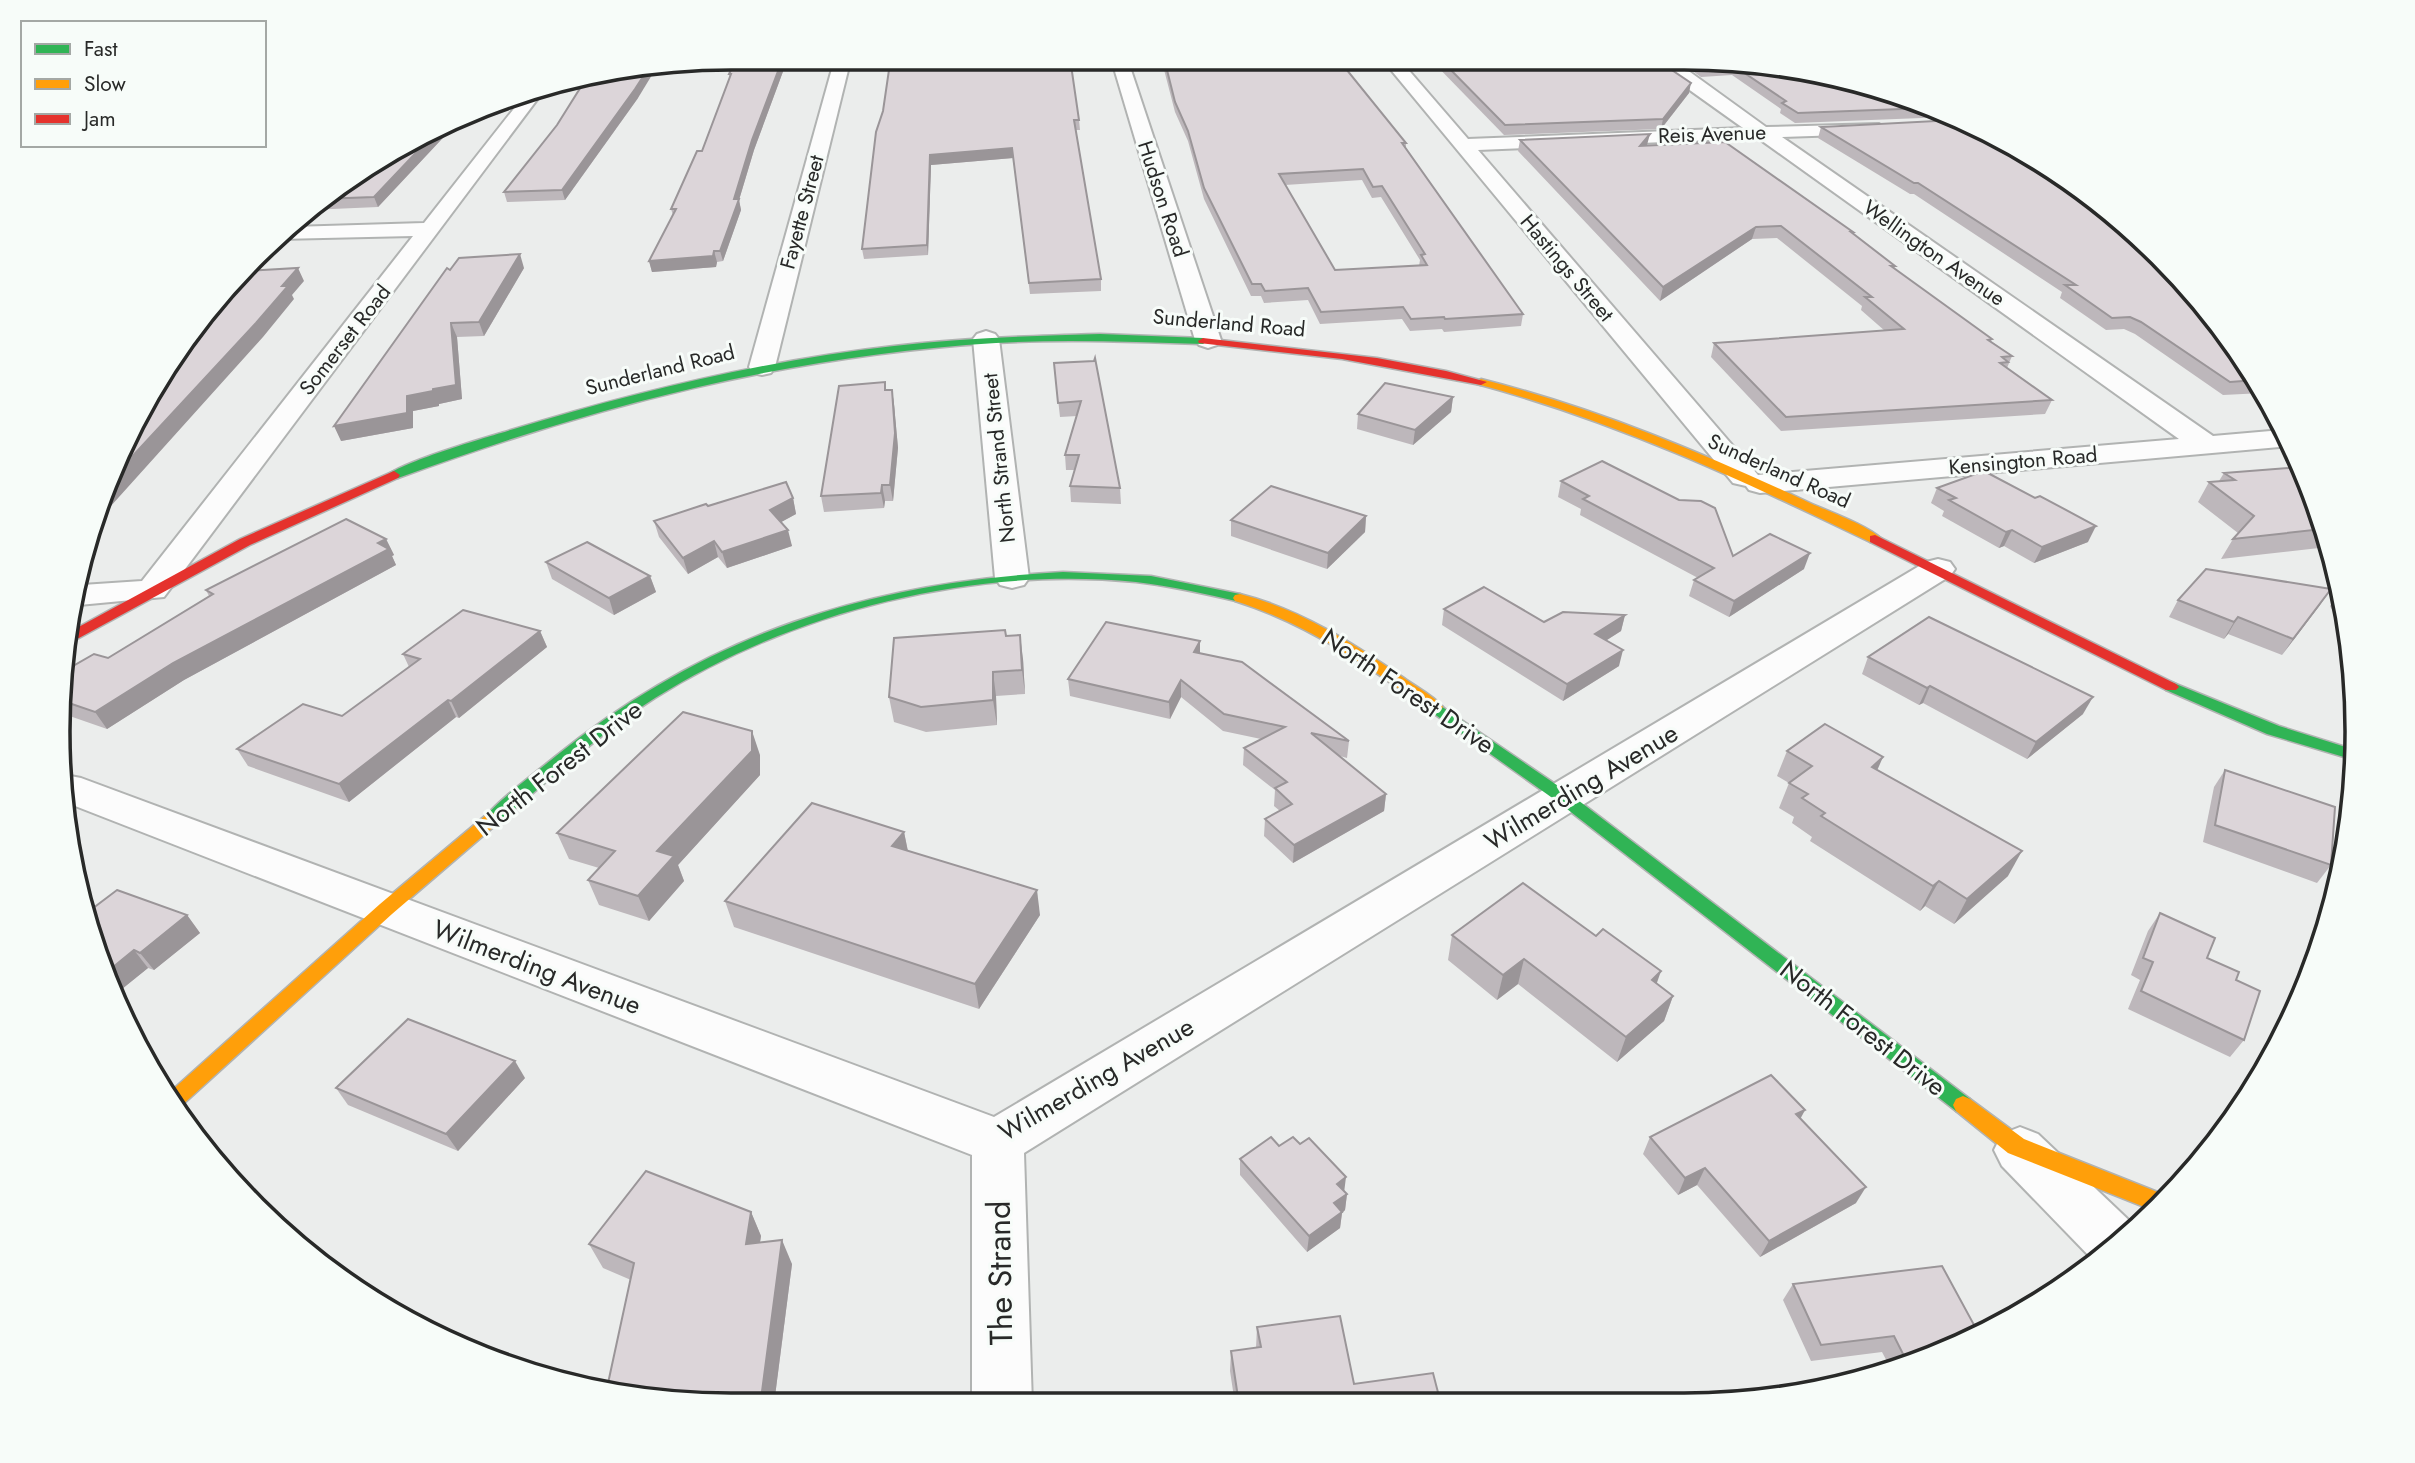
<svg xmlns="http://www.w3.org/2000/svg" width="2415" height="1463" viewBox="0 0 2415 1463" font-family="Jost,sans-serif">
<rect width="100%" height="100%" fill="#ebedec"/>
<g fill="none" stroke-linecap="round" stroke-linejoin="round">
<g stroke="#b1b3b2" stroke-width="4">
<g id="street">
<path d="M835 58H851L775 367 771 373 762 375 753 373 749 367Z"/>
<path d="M1111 58H1127L1221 340 1217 345 1208 348 1199 345 1195 340Z"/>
<path d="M1382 59H1399L1468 139 1743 128 1663 71 1655 59H1672L1766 127 1879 124 1881 128 1879 132 1872 134 1782 137 2213 436 2282 430 2291 446 1760 493 1749 490 1746 486 1733 483ZM1758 138 2179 439 1758 475 1478 150Z"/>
<path d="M545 89 164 597 79 605 82 585 142 581 413 236 279 239 291 227 424 223 527 92Z"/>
<path d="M986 331 995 334 999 339 1029 578 1024 585 1012 588 1000 585 995 578 973 339 977 334Z"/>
<path d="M1938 559 1950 562 1955 569 1950 576 1024 1153 1032 1404H972V1155L70 804 65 775 81 778 994 1117 1926 562Z"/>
<path d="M2020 1127 2038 1134 2137 1228 2128 1238 2095 1262 2002 1166 1994 1150 2002 1134Z"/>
</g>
</g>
<g stroke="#b1b3b2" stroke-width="3">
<g id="fast">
<path d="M1100 334 1203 338 1208 341 1203 344C1134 342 1065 339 996 343 786 356 595 406 398 478H390L388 475C401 463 480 439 501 433 630 393 760 361 894 346 962 338 1031 336 1100 334Z"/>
<path d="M1063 572 1151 576 1240 594 1247 598 1240 602C1206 594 1171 586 1136 582 972 566 794 611 655 698 599 734 549 780 498 823H486L484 819C494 803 539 770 556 756 707 634 870 582 1063 572Z"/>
<path d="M2171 682 2279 726 2355 750 2354 760 2267 734 2166 690 2163 687 2166 684Z"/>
<path d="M1435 702 1570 794 1970 1099 1973 1105 1970 1111 1963 1114 1956 1111 1558 802 1430 711 1427 707 1430 703Z"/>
</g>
</g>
<g stroke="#b1b3b2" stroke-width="3">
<g id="slow">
<path d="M1481 379C1596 408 1704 453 1810 503 1830 512 1867 525 1882 539L1880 542H1870C1742 480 1615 421 1477 384L1475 382Z"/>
<path d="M1240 594C1300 609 1353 643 1404 678 1416 687 1433 695 1443 707L1440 711H1430C1368 666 1308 624 1235 601L1233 598 1235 595Z"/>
<path d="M492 813 498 815 500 819 498 823 392 914 179 1108 170 1092 380 904 486 815Z"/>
<path d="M1963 1096 1970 1099 2024 1139 2165 1195 2152 1210 2008 1153 1956 1111 1953 1105 1956 1099Z"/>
</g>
</g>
<g stroke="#b1b3b2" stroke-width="3">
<g id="jam">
<path d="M1203 338 1377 358 1446 371 1487 382 1481 385 1342 359 1199 343 1198 341Z"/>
<path d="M394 471 400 475 398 478 250 545 79 638 73 639 75 629 240 539Z"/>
<path d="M1875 535 2176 684 2179 687 2176 690H2166L1870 542V536Z"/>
</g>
</g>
<use href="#street" fill="#fcfcfc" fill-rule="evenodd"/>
<use href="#fast" fill="#30b455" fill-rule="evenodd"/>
<use href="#slow" fill="#ff9f0a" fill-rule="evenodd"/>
<use href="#jam" fill="#e5322d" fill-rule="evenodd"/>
</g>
<g fill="#bdb7bb" fill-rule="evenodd">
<path d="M737 58H788L754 150 739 200 741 210 723 261 717 262 716 267 652 272 649 261 673 215 671 209 702 151 730 78 729 74Z"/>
<path d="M882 58H1070L1079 120 1080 130H1076L1101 279V291L1030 294 1013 158 931 165 928 255 864 259 862 249 889 71H888L887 60H882Z"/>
<path d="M1161 58 1341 59 1345 64V68L1406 143V148L1523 314 1521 326 1444 332 1442 329 1410 331 1402 319 1320 324 1308 300 1264 303 1261 296H1251L1204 199 1188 141 1175 112ZM1362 180 1372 198 1381 197 1420 260 1419 266 1335 270 1285 185Z"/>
<path d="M1430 59H1660L1689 93 1661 129 1504 135Z"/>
<path d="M1676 59H1728L1900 94 1947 117 1795 123 1780 113 1781 109 1732 75 1701 77Z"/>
<path d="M638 98 565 200 507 202 504 192 557 125Z"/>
<path d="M454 126 378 207 309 210 322 197Z"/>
<path d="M1821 127 2244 358 2263 393 2223 395 2135 334 2124 329 2106 330 2060 298 2062 292 1914 194H1910L1818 138Z"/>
<path d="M1520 140 1647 146 1853 232V234L1895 266 1894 269 1992 339 1991 341 2012 356 2007 368 2052 400 2045 414 1781 431 1711 357 1714 343 1885 331 1861 310 1862 306 1777 238 1752 239 1660 301 1518 151Z"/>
<path d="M524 268 484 336 457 337 462 399 439 404V406L413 411V428L341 441 450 270Z"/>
<path d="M1094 361 1120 488 1121 504 1071 502 1070 486 1075 470H1066L1065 455 1077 416 1060 417 1054 363Z"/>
<path d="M886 390H892L894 404 898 448 893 501H885L884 508 824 512 821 496Z"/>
<path d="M1453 397 1451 412 1413 445 1357 429 1358 414Z"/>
<path d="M2224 473 2306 474 2328 547 2221 559 2233 539 2238 533 2198 502 2209 482 2219 481Z"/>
<path d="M1561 481 1733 556 1804 569 1729 617 1689 596 1694 580 1698 578 1580 515 1581 509 1558 497Z"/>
<path d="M1937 488 2088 542 2034 563 2004 546 1999 548 1942 516 1944 511 1931 503Z"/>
<path d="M793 498 796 514 781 522 792 546 727 568 718 557 688 574 659 537 654 521 708 506Z"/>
<path d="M1366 516 1365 532 1327 569 1231 536V520Z"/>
<path d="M386 539 394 555 392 556 396 565 184 680 107 729 61 713 68 669 108 658 209 596 206 590Z"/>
<path d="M546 562 650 576 656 592 614 615 552 579Z"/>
<path d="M2341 590 2344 600 2349 643 2330 606Z"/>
<path d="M2178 600 2320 605 2282 655 2228 634 2224 639 2169 617Z"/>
<path d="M1444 609 1544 622 1625 615 1621 631 1607 640 1619 666 1563 701 1442 625Z"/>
<path d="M540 631 547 647 459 718 456 717 349 802 248 766 237 749 342 716 409 667 403 654Z"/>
<path d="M1006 636 1023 659 1025 694 996 696 997 725 926 732 894 722 889 697Z"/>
<path d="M1200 641V653L1349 741 1347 758 1340 756 1386 794 1384 811 1293 863 1264 836 1265 819 1280 811 1274 806 1275 790 1243 765 1244 748 1261 739 1223 731 1181 697 1170 719 1070 696 1068 679Z"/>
<path d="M1868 657 2083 714 2027 759 1923 703 1919 705 1862 674Z"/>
<path d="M1787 751 1877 770 2008 876 1954 924 1925 906 1920 911 1810 841 1812 837 1792 823 1794 817 1779 808 1789 783 1777 776Z"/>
<path d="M760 755V775L678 865 684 881 649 921 599 905 588 880 599 868 569 859 557 833Z"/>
<path d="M2225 770 2331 865 2317 883 2203 842 2214 787Z"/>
<path d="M904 832 908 851 1040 915 979 1009 734 927 725 901Z"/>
<path d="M2160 913 2207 958 2244 1040 2230 1057 2128 1009 2140 980 2131 975 2148 931Z"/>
<path d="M187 915 200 933 154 970 148 968 117 993 93 948Z"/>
<path d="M1452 935 1657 984 1673 996 1664 1021 1617 1062 1518 984 1497 1000 1448 960Z"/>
<path d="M525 1078 458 1151 348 1105 336 1088Z"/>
<path d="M1805 1110 1800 1118 1856 1203 1760 1257 1697 1185 1678 1195 1643 1154 1650 1137Z"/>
<path d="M1279 1146 1347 1194 1345 1210 1342 1213 1340 1228 1307 1252 1240 1175V1159Z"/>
<path d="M751 1212 761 1236 760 1242 792 1264 774 1404H687L631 1280 603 1268 589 1244Z"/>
<path d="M1793 1284 1974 1325 1990 1328 1891 1369 1882 1352 1811 1361 1783 1300Z"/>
<path d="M1257 1327 1354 1384 1441 1404H1235L1230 1371 1231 1351 1256 1348Z"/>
</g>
<g fill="#9a9598">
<path d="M783 58H788L754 150 739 200 741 210 723 261 720 251 734 199 752 140Z"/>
<path d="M655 70 638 98 565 200 562 190 646 72Z"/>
<path d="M1691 83 1689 93 1661 129 1663 119Z"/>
<path d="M454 126 378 207 374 197 429 139Z"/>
<path d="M1650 134 1647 145 1638 158 1640 146Z"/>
<path d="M1012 148 1013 158 931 165 928 255 927 245 930 155Z"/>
<path d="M1756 227 1752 239 1660 301 1663 287Z"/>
<path d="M714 251 717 262 716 267 652 272 649 261Z"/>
<path d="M520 254 524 268 484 336 479 322Z"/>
<path d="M298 268 304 281 292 295 294 299 263 337 92 527 93 515 115 475Z"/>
<path d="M451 323 457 337 462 399 439 404V406L413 411V428L341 441 334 426 407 396 433 389Z"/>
<path d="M892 390 894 404 898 448 893 501 890 485Z"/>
<path d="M1453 397 1451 412 1413 445 1415 430Z"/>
<path d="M882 485 885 501 884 508 881 493Z"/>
<path d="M793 498 796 514 774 526 770 510Z"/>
<path d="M1366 516 1365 532 1327 569 1328 553Z"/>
<path d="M2096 526 2088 542 2034 563 2042 547Z"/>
<path d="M788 530 792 546 727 568 722 552Z"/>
<path d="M2012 530 2004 546 1999 548 2006 532Z"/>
<path d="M386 539 394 555 392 556 396 565 184 680 107 729 95 712 173 663Z"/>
<path d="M714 541 718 557 688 574 683 558Z"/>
<path d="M1810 553 1804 569 1729 617 1734 601Z"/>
<path d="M650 576 656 592 614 615 609 598Z"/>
<path d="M2331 589 2320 605 2282 655 2293 639Z"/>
<path d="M1625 615 1621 631 1591 650 1595 634Z"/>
<path d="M2238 617 2228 634 2224 639 2234 622Z"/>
<path d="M540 631 547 647 459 718 451 701Z"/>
<path d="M1020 635 1023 659 1025 694 1022 670Z"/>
<path d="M1200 641V657L1194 652Z"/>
<path d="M1623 650 1619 666 1563 701 1567 684Z"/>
<path d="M993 672 996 696 997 725 993 700Z"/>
<path d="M1181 680V697L1170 719 1169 702Z"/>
<path d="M1930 686 1923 703 1919 705 1927 688Z"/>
<path d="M2093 697 2083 714 2027 759 2036 742Z"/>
<path d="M448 700 456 717 349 802 339 784Z"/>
<path d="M752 731 760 755V775L678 865 684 881 649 921 638 896 657 851Z"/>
<path d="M1883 757 1872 782V767Z"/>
<path d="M1386 794 1384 811 1293 863 1294 845Z"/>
<path d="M904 832 909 857 892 846Z"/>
<path d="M2022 851 2008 876 1954 924 1967 899Z"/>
<path d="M1939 881 1925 906 1920 911 1933 886Z"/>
<path d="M1037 890 1040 915 979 1009 975 984Z"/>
<path d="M187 915 200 933 154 970 140 953Z"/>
<path d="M134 950 148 968 117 993 107 972Z"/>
<path d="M1524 959 1518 984 1497 1000 1503 975Z"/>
<path d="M1661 971 1652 997V980Z"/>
<path d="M1673 996 1664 1021 1617 1062 1626 1037Z"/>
<path d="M515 1061 525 1078 458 1151 446 1134Z"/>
<path d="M1805 1110 1796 1127V1114Z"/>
<path d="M1705 1168 1697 1185 1678 1195 1685 1178Z"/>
<path d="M1346 1177 1344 1193 1337 1184Z"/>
<path d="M1866 1187 1856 1203 1760 1257 1769 1241Z"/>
<path d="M1347 1194 1345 1210 1342 1213 1340 1228 1307 1252 1309 1236 1334 1203Z"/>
<path d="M751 1212 761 1236 756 1267 746 1244Z"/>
<path d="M782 1240 792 1264 774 1404H763L761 1399Z"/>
</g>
<g fill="#dcd5d9" stroke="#9a9598" stroke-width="2" fill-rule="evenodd">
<path d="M737 58H783L752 140 734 199H739L720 251H714L713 256 649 261 676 209H671L697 151H702L731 74H729Z"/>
<path d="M887 58H1070L1079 120H1074L1101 279 1029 283 1012 148 930 155 927 245 862 249 876 132 883 111 890 63H886Z"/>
<path d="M1164 58 1341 59 1345 64H1342L1406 143H1402L1523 314 1445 319 1444 317 1411 319 1403 307 1321 312 1308 288 1265 291 1261 284H1252L1204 188 1188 131 1175 102ZM1363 169 1373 187 1382 186 1425 254 1421 255 1427 265 1335 270 1279 174Z"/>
<path d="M1440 59H1660L1663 64 1691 83 1663 119 1505 125Z"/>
<path d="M1691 59H1728L1900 94 1928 108 1798 113 1782 103 1786 101 1734 66 1703 67Z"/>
<path d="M646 72 635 89 562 190 504 192 557 125 584 82Z"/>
<path d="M1955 120 2058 172 2160 255 2244 358 2256 380 2230 382 2141 322 2130 317 2112 318 2065 285H2076L1918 183H1914L1821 127Z"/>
<path d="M1650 134 1640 146 1725 142 1853 232H1851L1895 266H1891L1992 339 1988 340 2012 356 2002 357 2008 362 2000 363 2052 400 1786 417 1714 343 1904 329 1865 297H1872L1781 226 1756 227 1663 287 1520 140Z"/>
<path d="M429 139 374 197 319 199 322 197Z"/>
<path d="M520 254 479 322 451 323 456 385 433 389V391L407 396V413L334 426 447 268 450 270 459 258Z"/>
<path d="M298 268 282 286H288L256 323 115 475 197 322 247 271Z"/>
<path d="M1095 358 1120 488 1070 486 1079 455H1065L1081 401 1058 403 1054 363 1094 361Z"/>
<path d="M885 382V390H892L895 433 890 485H882L881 493 821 496 839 386Z"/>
<path d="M1385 383 1453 397 1415 430 1358 414Z"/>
<path d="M1602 461 1679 500 1701 501 1715 508 1733 556 1770 534 1810 553 1734 601 1694 580 1714 568 1583 499 1589 496 1561 481Z"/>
<path d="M2302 467 2306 474 2323 529 2233 539 2254 516 2209 482 2235 480 2224 473Z"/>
<path d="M1984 471 2035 498 2040 496 2096 526 2042 547 2012 530 2006 532 1949 500 1956 498 1937 488Z"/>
<path d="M786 482 793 498 770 510 788 530 722 552 714 541 683 558 654 521 706 504 708 506Z"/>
<path d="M1271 486 1366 516 1328 553 1231 520Z"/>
<path d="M346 519 386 539 378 543 389 549 173 663 95 712 63 701 68 669 94 654 108 658 213 594 206 590Z"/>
<path d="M587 542 650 576 609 598 546 562Z"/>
<path d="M2206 569 2331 589 2293 639 2238 617 2234 622 2178 600Z"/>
<path d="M1484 587 1544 622 1563 612 1625 615 1595 634 1623 650 1567 684 1444 609Z"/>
<path d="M463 610 540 631 451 701 448 700 339 784 237 749 303 704 342 716 420 659 403 654Z"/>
<path d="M1929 617 2093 697 2036 742 1930 686 1927 688 1868 657Z"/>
<path d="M1106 622 1200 641 1194 652 1242 662 1349 741 1311 733 1386 794 1294 845 1265 819 1292 804 1275 788 1287 782 1244 748 1285 727 1224 714 1181 680 1169 702 1068 679Z"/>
<path d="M1005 630 1006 636 1020 635 1022 670 993 672V700L921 707 889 697 894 638Z"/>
<path d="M683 712 752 731V751L657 851 674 856 638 896 588 880 615 851 557 833Z"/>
<path d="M1825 724 1883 757 1872 767 2022 851 1967 899 1939 881 1933 886 1821 816 1825 813 1802 798 1808 794 1789 783 1812 766 1787 751Z"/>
<path d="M2225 770 2335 807 2331 865 2215 825Z"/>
<path d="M812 803 904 832 892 846 1037 890 975 984 725 901Z"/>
<path d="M1523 883 1596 936 1603 929 1661 971 1652 980 1673 996 1626 1037 1524 959 1503 975 1452 935Z"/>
<path d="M117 890 187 915 140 953 134 950 107 972 93 948 88 912Z"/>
<path d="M2160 913 2215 938 2207 958 2239 972 2236 980 2260 991 2244 1040 2141 991 2153 962 2143 958Z"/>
<path d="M408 1019 515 1061 446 1134 336 1088Z"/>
<path d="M1771 1075 1805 1110 1796 1114 1866 1187 1769 1241 1705 1168 1685 1178 1650 1137Z"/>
<path d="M1271 1137 1279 1146 1293 1137 1300 1144 1309 1138 1346 1177 1337 1184 1347 1194 1334 1203 1342 1212 1309 1236 1240 1159Z"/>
<path d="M646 1171 751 1212 746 1244 782 1240 761 1399 722 1404H687L607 1388 634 1263 589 1244Z"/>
<path d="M1942 1266 1974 1325 1987 1323 1990 1328 1907 1362 1894 1336 1821 1345 1793 1284Z"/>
<path d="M1340 1316 1354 1384 1433 1373 1441 1404H1239L1231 1351 1261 1347 1257 1327Z"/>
</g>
<g text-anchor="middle" stroke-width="6" stroke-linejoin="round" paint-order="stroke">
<g font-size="21" fill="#282928" stroke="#f7fcf9">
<text transform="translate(1712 134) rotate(-2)" y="7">Reis Avenue</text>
<text transform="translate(1163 199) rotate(72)" y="7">Hudson Road</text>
<text transform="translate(802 212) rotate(-75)" y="7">Fayette Street</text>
<text transform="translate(1934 253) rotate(35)" y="7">Wellington Avenue</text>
<text transform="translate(1567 268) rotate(50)" y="7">Hastings Street</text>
<text transform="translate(1229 323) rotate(5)" y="7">Sunderland Road</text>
<text transform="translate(345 340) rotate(-52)" y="7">Somerset Road</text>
<text transform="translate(660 370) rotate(-14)" y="7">Sunderland Road</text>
<text transform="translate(999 458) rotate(-96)" y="7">North Strand Street</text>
<text transform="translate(2023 461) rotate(-5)" y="7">Kensington Road</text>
<text transform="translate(1779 471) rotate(24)" y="7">Sunderland Road</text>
</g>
<g font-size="26" fill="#282928" stroke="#f7fcf9">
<text transform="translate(1408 691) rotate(34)" y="9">North Forest Drive</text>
<text transform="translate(559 768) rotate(-38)" y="9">North Forest Drive</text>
<text transform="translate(1581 787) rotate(-31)" y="9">Wilmerding Avenue</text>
<text transform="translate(537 967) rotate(21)" y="9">Wilmerding Avenue</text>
<text transform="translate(1863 1028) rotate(38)" y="9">North Forest Drive</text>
<text transform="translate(1096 1079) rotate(-30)" y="9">Wilmerding Avenue</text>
</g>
<g font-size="32" fill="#282928" stroke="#f7fcf9">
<text transform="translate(1000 1273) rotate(-91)" y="11">The Strand</text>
</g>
</g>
<path d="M0 0H2415V1463H0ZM731 70H1684A661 661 0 0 1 2345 731V732A661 661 0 0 1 1684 1393H731A661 661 0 0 1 70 732V731A661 661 0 0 1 731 70Z" fill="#f7fcf9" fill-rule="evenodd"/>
<path fill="none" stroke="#282928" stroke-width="3.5" d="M731 70H1684A661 661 0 0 1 2345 731V732A661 661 0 0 1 1684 1393H731A661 661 0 0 1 70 732V731A661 661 0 0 1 731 70Z"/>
<rect x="21" y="21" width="245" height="126" fill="#f7fcf9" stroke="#a4a8a5" stroke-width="2"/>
<rect x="35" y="44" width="35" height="10" fill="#30b455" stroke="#a4a8a5" stroke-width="2"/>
<text x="84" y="56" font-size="21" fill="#282928">Fast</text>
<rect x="35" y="79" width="35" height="10" fill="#ff9f0a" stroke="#a4a8a5" stroke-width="2"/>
<text x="84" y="91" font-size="21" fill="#282928">Slow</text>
<rect x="35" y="114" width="35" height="10" fill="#e5322d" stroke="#a4a8a5" stroke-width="2"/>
<text x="84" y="126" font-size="21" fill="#282928">Jam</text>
</svg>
